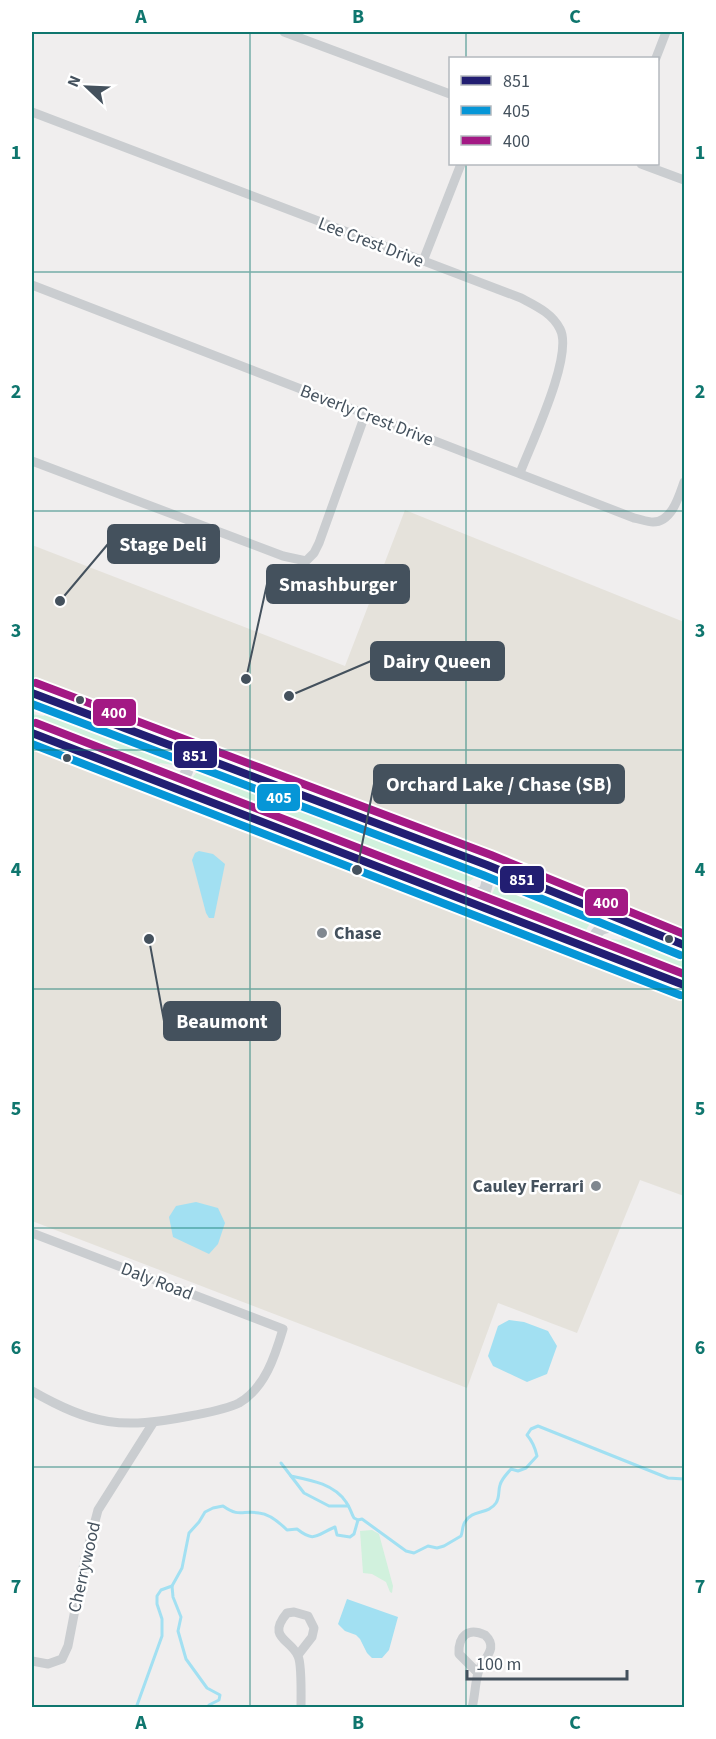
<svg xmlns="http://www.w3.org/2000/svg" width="716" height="1739" viewBox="0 0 716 1739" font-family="'Source Sans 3',sans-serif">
<rect width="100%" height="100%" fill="#f0eeee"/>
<g fill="#e5e2db">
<path d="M405 510 684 622V931L426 831 358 810 203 750 160 724 140 716 106 713 32 684V545L345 666Z"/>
<path d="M43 746 145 786 181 806 275 840 293 843 560 946 590 963 639 983 669 987 684 992V1196L640 1180 577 1333 498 1303 467 1388 32 1221V747Z"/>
</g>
<g fill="#d1f1dd">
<path d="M46 713 111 737 146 745 175 756V763L173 765 160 763 158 768 92 741 56 735 34 726 36 722 32 720V714L44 716Z"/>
<path d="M199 765 265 791 254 803 252 810 187 785 196 773Z"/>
<path d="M295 809 391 846 427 854 471 871 469 875 474 878 470 881 460 880 458 884 361 846 323 838 284 822 285 818 279 812 287 811 293 813Z"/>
<path d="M498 881 594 918 587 928 583 938 486 901 493 892Z"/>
<path d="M623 936 684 961V976L612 949 614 945 608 942V939L621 940Z"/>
<path d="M372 1530 379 1534 393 1586 392 1593 390 1592 386 1582 372 1574 363 1573 360 1531Z"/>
</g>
<g fill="#a2e0f2">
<path d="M199 851 213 854 225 864 214 918H209L206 913 192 860 195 853Z"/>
<path d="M196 1202 218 1208 225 1223 218 1244 209 1254 173 1237 169 1217 176 1206Z"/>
<path d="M509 1320 524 1322 548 1331 557 1346 547 1374 527 1382 493 1366 488 1356 498 1326Z"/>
<path d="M347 1599 398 1617 389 1650 382 1658H372L367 1653 360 1639 356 1635 345 1631 338 1624Z"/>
</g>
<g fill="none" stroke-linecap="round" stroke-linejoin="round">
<g stroke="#a2e0f2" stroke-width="3">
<path d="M281 1463 304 1493 329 1506H348"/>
<path d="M291 1476C311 1480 334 1484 346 1502 350 1507 351 1513 354 1518L358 1520"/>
<path d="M136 1708 162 1636V1619L157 1604V1596L161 1590 172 1586"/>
<path d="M208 1708 209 1705 219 1700 220 1695 207 1688 186 1659 178 1631 181 1617 173 1597 172 1586 182 1568 189 1533 199 1522 205 1512 213 1508 223 1506C240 1518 242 1510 259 1513 270 1514 280 1523 287 1530L297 1529C315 1543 316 1535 335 1527L337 1535 350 1537 354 1534 358 1520 362 1519 406 1551 414 1553 428 1546 437 1548 444 1546 461 1536C463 1531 462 1526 465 1522 472 1509 488 1515 496 1503 500 1497 498 1491 500 1485 502 1478 507 1474 511 1469L518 1471 526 1468 537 1456C535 1447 533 1442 527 1435L531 1429 538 1426 668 1478 684 1479"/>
</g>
<g stroke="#cacdd0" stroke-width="9">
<path d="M284 32 450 94"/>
<path d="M656 58 666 32"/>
<path d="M32 112 521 298C536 306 552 313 560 329 574 355 531 444 520 473"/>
<path d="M641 164 684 180"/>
<path d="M423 261 461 164"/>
<path d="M32 285 634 518C640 519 647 522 653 522 672 522 679 496 684 482"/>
<path d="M32 461 283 556 306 561 314 553 319 543 365 415"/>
<path d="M32 1233 283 1329C275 1356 265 1388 239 1403 225 1410 205 1413 190 1416 122 1429 93 1426 32 1391"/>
<path d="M298 1655 312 1637 314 1628 308 1616 294 1612 287 1613C266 1638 291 1639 298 1656 302 1664 301 1697 301 1708"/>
<path d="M32 1661 48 1664 62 1659 68 1646 84 1563 98 1510 153 1423"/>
<path d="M472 1708C475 1696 475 1684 478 1673 482 1659 500 1649 485 1635 468 1627 458 1636 459 1654L478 1673"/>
</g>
<g stroke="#cbcfd2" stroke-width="12">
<path d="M32 693 487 865 684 945"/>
<path d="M32 704 53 707"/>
<path d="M32 733 684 985"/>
<path d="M156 776 171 779 183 778C190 769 189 763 187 753"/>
<path d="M267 825V811L276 801 302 800"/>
<path d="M455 892C466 894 475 897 485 891L489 876 487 865"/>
<path d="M601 954C585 927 606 926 627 925"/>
</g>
<g stroke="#fff" stroke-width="12">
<g id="bus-1">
<path d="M32 693 487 865 684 945"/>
<path d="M32 733 684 985"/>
</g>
</g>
<g stroke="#fff" stroke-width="12">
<g id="bus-2">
<path d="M32 704 483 875 680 955"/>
<path d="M32 744 680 995"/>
</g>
</g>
<g stroke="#fff" stroke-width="12">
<g id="bus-3">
<path d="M36 683 491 855 684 934"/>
<path d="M36 723 684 974"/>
</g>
</g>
<use href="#bus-1" stroke="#221e72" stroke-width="8"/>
<use href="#bus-2" stroke="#0696d7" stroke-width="8"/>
<use href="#bus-3" stroke="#a31984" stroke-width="8"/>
</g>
<path fill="none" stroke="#0f766e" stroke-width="1.5" stroke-opacity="0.55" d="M250 32V1708M466 32V58M466 164V1708M32 272H684M32 511H684M32 750H684M32 989H684M32 1228H684M32 1467H684"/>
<g fill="#44515d" stroke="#fff" stroke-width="2">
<circle cx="80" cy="700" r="5"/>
<circle cx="67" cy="758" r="5"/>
<circle cx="669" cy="939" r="5"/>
</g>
<g fill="#808890" stroke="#fff" stroke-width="2">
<circle cx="322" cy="933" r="6"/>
<circle cx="596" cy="1186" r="6"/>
</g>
<g text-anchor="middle" stroke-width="5" stroke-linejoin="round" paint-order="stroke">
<g font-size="18" fill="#44515d" stroke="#fff">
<text transform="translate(371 242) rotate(21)" y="6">Lee Crest Drive</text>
<text transform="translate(367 415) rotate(21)" y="6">Beverly Crest Drive</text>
<text transform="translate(157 1281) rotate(21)" y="6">Daly Road</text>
<text transform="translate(84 1567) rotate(-77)" y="6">Cherrywood</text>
</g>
<g font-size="18" font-weight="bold" fill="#44515d" stroke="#fff" text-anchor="start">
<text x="334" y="939">Chase</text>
<text x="584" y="1192" text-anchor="end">Cauley Ferrari</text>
</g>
</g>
<path fill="none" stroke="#44515d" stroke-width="2" d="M60 601L108 544M246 679L267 584M289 696L371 661M357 870L374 784M149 939L164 1021"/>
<g fill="#44515d" stroke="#fff" stroke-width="2">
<circle cx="60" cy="601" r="6"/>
<circle cx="246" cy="679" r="6"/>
<circle cx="289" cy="696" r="6"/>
<circle cx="357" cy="870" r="6"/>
<circle cx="149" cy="939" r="6"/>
</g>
<g fill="#44515d" stroke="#44515d" stroke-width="2">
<rect x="108" y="525" width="111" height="38" rx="6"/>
<rect x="267" y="565" width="142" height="38" rx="6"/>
<rect x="371" y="642" width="133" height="38" rx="6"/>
<rect x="374" y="765" width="250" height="38" rx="6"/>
<rect x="164" y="1002" width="116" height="38" rx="6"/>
</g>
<g font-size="20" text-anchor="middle" font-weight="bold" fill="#fff">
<text x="163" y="551">Stage Deli</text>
<text x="338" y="591">Smashburger</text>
<text x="437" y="668">Dairy Queen</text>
<text x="499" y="791">Orchard Lake / Chase (SB)</text>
<text x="222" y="1028">Beaumont</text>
</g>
<g stroke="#fff" stroke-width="2">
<rect x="92" y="698" width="45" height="29" rx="6" fill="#a31984"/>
<rect x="173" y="740" width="45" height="29" rx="6" fill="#221e72"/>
<rect x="256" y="783" width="45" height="29" rx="6" fill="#0696d7"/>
<rect x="499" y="865" width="46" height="29" rx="6" fill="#221e72"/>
<rect x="584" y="888" width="45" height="29" rx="6" fill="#a31984"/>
</g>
<g font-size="16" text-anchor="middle" font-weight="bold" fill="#fff">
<text x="114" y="718">400</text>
<text x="195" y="761">851</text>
<text x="279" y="803">405</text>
<text x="522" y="885">851</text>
<text x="606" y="908">400</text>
</g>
<rect width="716" height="1739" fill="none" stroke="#ffffff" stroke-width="66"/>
<rect x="449" y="57" width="210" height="108" fill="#ffffff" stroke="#b4b9be" stroke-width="1.5"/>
<rect x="461" y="76" width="30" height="9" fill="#221e72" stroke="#b4b9be" stroke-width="1.5"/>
<text x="503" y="87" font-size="18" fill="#44515d">851</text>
<rect x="461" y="106" width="30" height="9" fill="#0696d7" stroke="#b4b9be" stroke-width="1.5"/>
<text x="503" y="117" font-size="18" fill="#44515d">405</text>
<rect x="461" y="136" width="30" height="9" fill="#a31984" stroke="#b4b9be" stroke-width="1.5"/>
<text x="503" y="147" font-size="18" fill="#44515d">400</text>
<g transform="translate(87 87) rotate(293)" stroke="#ffffff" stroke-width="4.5" paint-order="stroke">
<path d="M0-4.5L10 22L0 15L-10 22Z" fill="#44515d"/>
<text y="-9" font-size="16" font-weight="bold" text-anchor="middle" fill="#44515d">N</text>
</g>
<path d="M467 1670v9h160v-9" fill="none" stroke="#44515d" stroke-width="3"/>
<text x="476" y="1670" font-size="18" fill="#44515d" stroke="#ffffff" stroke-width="4.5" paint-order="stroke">100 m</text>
<rect x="33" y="33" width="650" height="1673" fill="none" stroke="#0f766e" stroke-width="2"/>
<g font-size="20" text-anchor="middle" font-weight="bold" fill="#0f766e">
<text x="141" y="23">A</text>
<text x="358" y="23">B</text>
<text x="575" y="23">C</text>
<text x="16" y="159">1</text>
<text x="700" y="159">1</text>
<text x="16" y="398">2</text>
<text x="700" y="398">2</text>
<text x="16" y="637">3</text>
<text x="700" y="637">3</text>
<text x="16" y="876">4</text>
<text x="700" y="876">4</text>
<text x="16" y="1115">5</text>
<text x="700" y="1115">5</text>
<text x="16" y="1354">6</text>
<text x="700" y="1354">6</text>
<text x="16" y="1593">7</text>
<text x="700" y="1593">7</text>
<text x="141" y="1729">A</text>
<text x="358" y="1729">B</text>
<text x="575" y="1729">C</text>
</g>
</svg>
